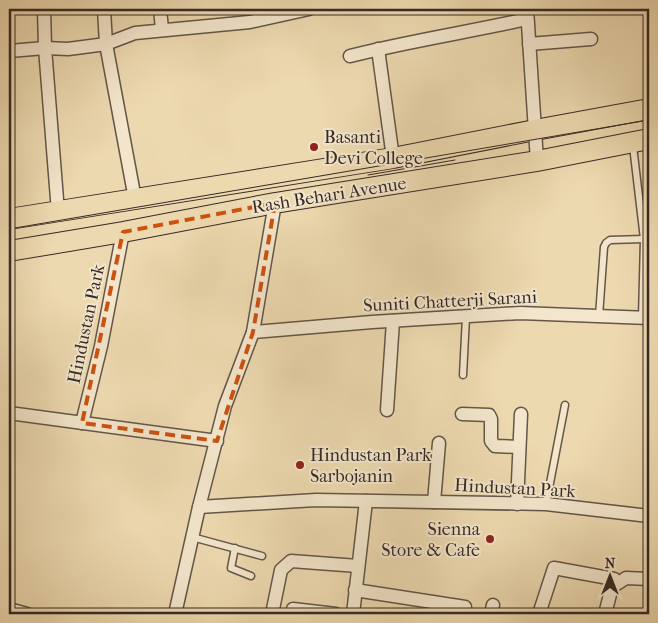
<svg xmlns="http://www.w3.org/2000/svg" width="658" height="623" viewBox="0 0 658 623" font-family="'IM FELL French Canon',serif">
<rect width="100%" height="100%" fill="#edd9b0"/>
<filter id="stains"><feTurbulence type="fractalNoise" baseFrequency=".004" numOctaves="4"/><feColorMatrix values="0 0 0 0 .2 0 0 0 0 .09 0 0 0 0 .02 0 0 0 .5 -.17"/></filter>
<radialGradient id="worn" r=".72"><stop offset=".6" stop-color="#630" stop-opacity="0"/><stop offset="1" stop-color="#630" stop-opacity=".3"/></radialGradient>
<g fill="none" stroke-linecap="round" stroke-linejoin="round">
<g stroke="#645648" stroke-width="9">
<g id="lane">
<path d="M633 146 644 239 642 318"/>
<path d="M599 316 604 247 606 243 610 240 644 239"/>
<path d="M463 375 466 317"/>
<path d="M546 504 565 405"/>
<path d="M192 537 262 556"/>
<path d="M235 548 231 568 251 576"/>
</g>
</g>
<g stroke="#645648" stroke-width="15">
<g id="street">
<path d="M44 9 45 48 58 212"/>
<path d="M104 9 106 44 135 199"/>
<path d="M160 9 162 29"/>
<path d="M527 9 537 161"/>
<path d="M529 44 591 39"/>
<path d="M378 49 393 158"/>
<path d="M9 51 45 48 68 49 106 44 135 33 250 22 309 9"/>
<path d="M350 56C409 41 469 32 527 19"/>
<path d="M253 332 372 322 520 313 649 318"/>
<path d="M387 410 393 321"/>
<path d="M9 413 217 441"/>
<path d="M462 414 489 415 491 419V441L495 446 519 447"/>
<path d="M82 423 101 346 123 232"/>
<path d="M434 502 439 443"/>
<path d="M517 504 521 414"/>
<path d="M199 507 316 500 546 504 649 516"/>
<path d="M612 587 626 578 649 579"/>
<path d="M355 590 465 607"/>
<path d="M9 609 27 614"/>
<path d="M293 609 336 614"/>
<path d="M175 614 199 507 225 406 253 332 275 203"/>
<path d="M272 614 281 570 291 561 358 566"/>
<path d="M353 614 366 501"/>
<path d="M491 614 493 605"/>
<path d="M539 614 554 568 614 579 605 614"/>
</g>
</g>
<g stroke="#362a25" stroke-width="22">
<g id="primary">
<path d="M9 219 393 158 535 130 649 109"/>
<path d="M9 251 123 232 275 203 537 161 649 139"/>
</g>
</g>
<use href="#lane" stroke="#f3e6cc" stroke-width="6"/>
<use href="#street" stroke="#f3e6cc" stroke-width="12"/>
<use href="#primary" stroke="#edd9b0" stroke-width="20"/>
<g stroke="#362a25" stroke-width="1">
<path d="M368 175 455 160"/>
<path d="M9 229 649 120"/>
</g>
</g>
<path fill="none" stroke="#cd5210" stroke-width="4" stroke-dasharray="10 6" stroke-linejoin="round" d="M275 203 253 332 217 441 82 423 123 232Z"/>
<g fill="#8f2418" stroke="#f3e6cc" stroke-width="2">
<circle cx="314" cy="147" r="5"/>
<circle cx="300" cy="465" r="5"/>
<circle cx="490" cy="539" r="5"/>
</g>
<g text-anchor="middle" stroke-width="4" stroke-linejoin="round" paint-order="stroke">
<g font-size="18" fill="#362a25" stroke="#f3e6cc" text-anchor="start">
<text x="324" y="143">Basanti<tspan x="324" dy="21">Devi College</tspan></text>
<text x="310" y="461">Hindustan Park<tspan x="310" dy="21">Sarbojanin</tspan></text>
<text x="480" y="535" text-anchor="end">Sienna<tspan x="480" dy="21">Store &amp; Cafe</tspan></text>
</g>
<g font-size="18" fill="#362a25" stroke="#f3e6cc">
<text transform="translate(329 195) rotate(-9)" y="6">Rash Behari Avenue</text>
<text transform="translate(450 301) rotate(-3)" y="6">Suniti Chatterji Sarani</text>
<text transform="translate(86 324) rotate(-78)" y="6">Hindustan Park</text>
<text transform="translate(515 488) rotate(3)" y="6">Hindustan Park</text>
</g>
</g>
<rect width="658" height="623" fill="none" stroke="#edd9b0" stroke-width="30"/>
<rect x="10" y="10" width="638" height="603" fill="none" stroke="#362a25" stroke-width="2.5"/>
<rect x="15" y="15" width="628" height="593" fill="none" stroke="#362a25"/>
<g transform="translate(610 576)" stroke="#f3e6cc" stroke-width="4" paint-order="stroke">
<path d="M0-4L9 19L0 12L-9 19Z" fill="#362a25"/>
<text y="-8" font-size="14" font-weight="bold" text-anchor="middle" fill="#362a25">N</text>
</g>
<rect width="100%" height="100%" filter="url(#stains)"/>
<rect width="100%" height="100%" fill="url(#worn)"/>
</svg>
